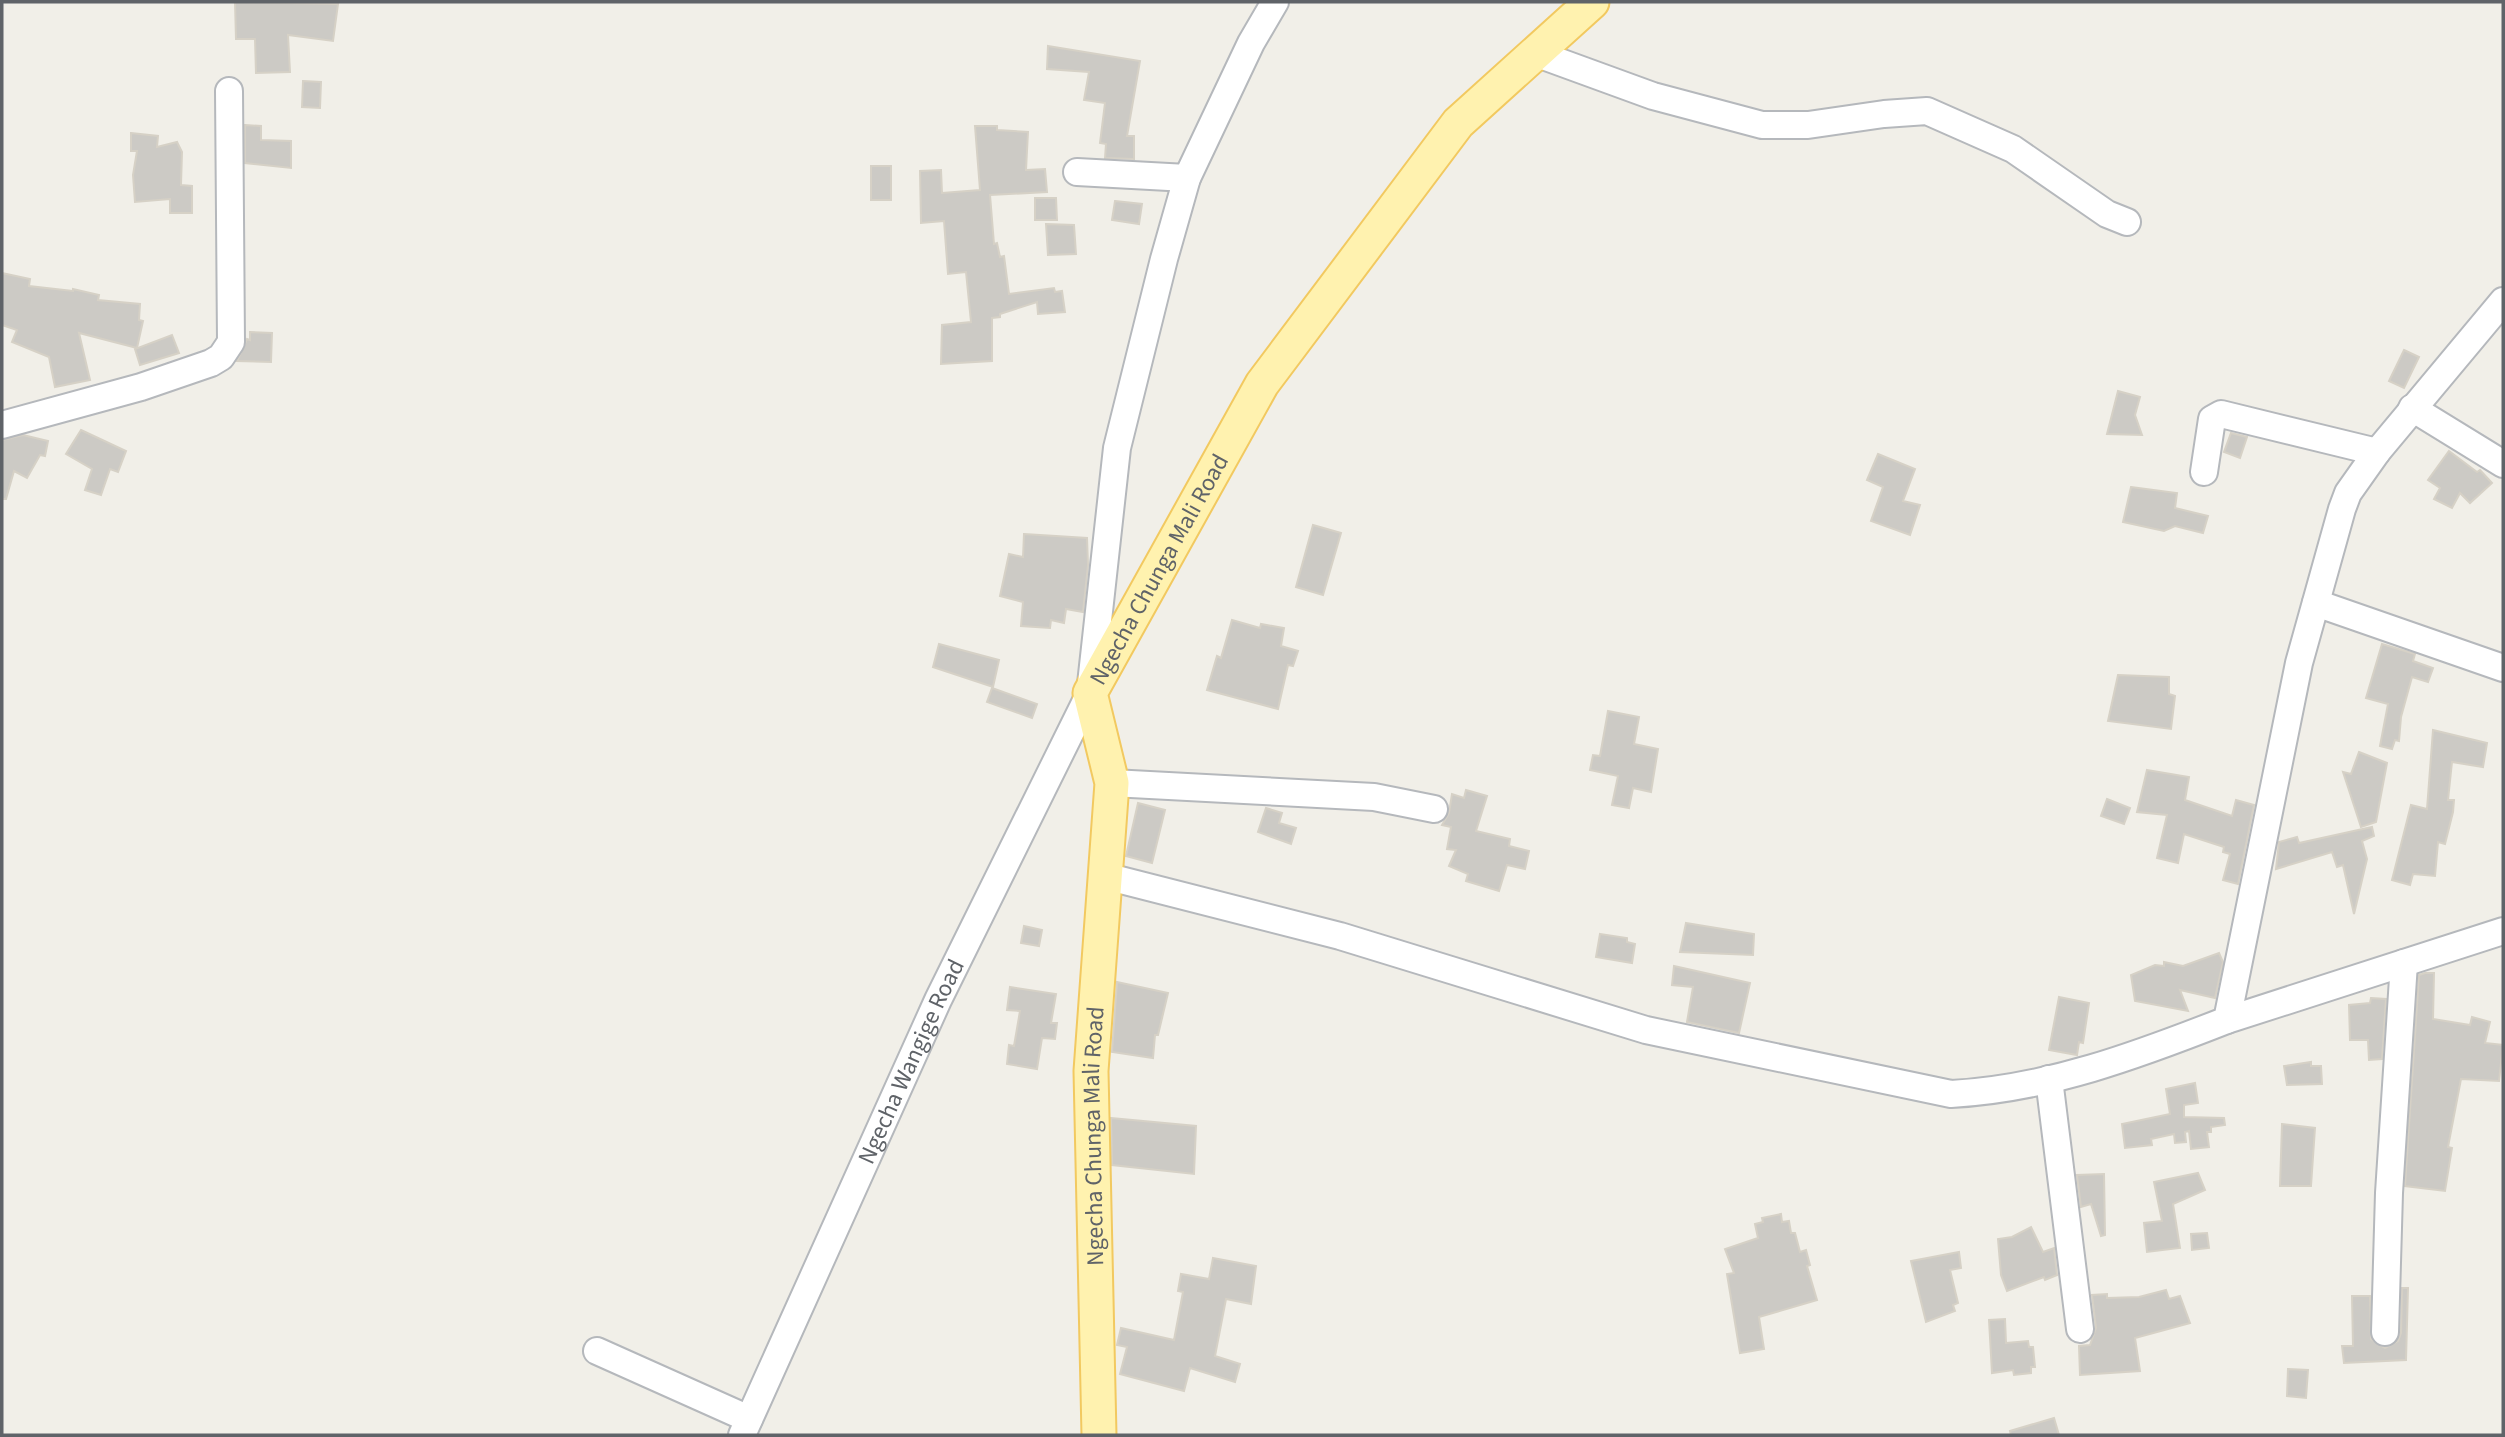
<svg xmlns="http://www.w3.org/2000/svg" width="2505" height="1437" viewBox="0 0 2505 1437" font-family="'Source Sans 3',sans-serif">
<rect width="100%" height="100%" fill="#f1efe8"/>
<g fill="#cccac5" stroke="#d6d1c6" stroke-width="2">
<path d="M235 2 338 4 333 41 288 35 290 72 256 73 255 39H236Z"/>
<path d="M1048 46 1140 61 1127 136H1134V159L1105 158 1106 144 1100 143 1105 103 1084 100 1089 72 1047 69Z"/>
<path d="M303 81 321 82 320 108 302 107Z"/>
<path d="M245 125 261 126V140L291 141V168L245 163Z"/>
<path d="M975 126H997V130L1028 132 1026 170 1045 169 1047 192 990 195 994 244 997 243 1000 257 1004 256 1009 294 1054 288 1055 292 1062 291 1065 312 1038 314 1037 302 1000 314V317L992 318V361L941 364 942 325 971 322 966 272 948 274 944 221 921 223 920 171 941 170 942 193 980 190Z"/>
<path d="M131 133 158 136 157 147 177 142 182 152 181 185 192 186V213H170V199L135 202 133 175 137 151H131Z"/>
<rect x="871" y="166" width="20" height="34"/>
<path d="M1035 198H1056L1057 220H1035Z"/>
<path d="M1115 201 1142 204 1139 224 1112 220Z"/>
<path d="M1046 224 1074 225 1076 254 1048 255Z"/>
<path d="M2 273 30 279 29 286 73 291V289L99 295 98 300 140 304 139 320 143 321 137 348 79 333 90 380 55 387 49 357 12 342 17 330 2 325Z"/>
<path d="M250 332 272 333 271 362 237 361 247 339 250 340Z"/>
<path d="M172 335 179 353 140 365 135 349Z"/>
<path d="M2404 350 2419 357 2404 388 2389 381Z"/>
<path d="M2118 391 2140 397 2135 415 2142 435 2107 434Z"/>
<path d="M81 430 126 451 118 472 110 469 101 495 85 490 92 469 66 454Z"/>
<path d="M2231 433 2247 437 2240 458 2224 452Z"/>
<path d="M23 435 48 441 45 456 40 455 27 478 14 471 6 499H2V440Z"/>
<path d="M2449 451 2477 472 2480 470 2492 483 2470 503 2460 493 2452 508 2434 499 2440 488 2428 480Z"/>
<path d="M1878 454 1915 469 1903 501 1920 505 1910 535 1871 521 1883 487 1867 480Z"/>
<path d="M2131 487 2177 493 2175 508 2208 516 2203 533 2175 526 2164 531 2123 522Z"/>
<path d="M1313 525 1341 533 1323 595 1296 587Z"/>
<path d="M1024 534 1087 538 1088 565 1083 612 1066 609 1064 623 1051 620 1050 628 1021 626 1023 602 1000 596 1009 554 1023 557Z"/>
<path d="M1232 620 1260 628 1261 624 1284 628 1281 646 1298 651 1293 666 1288 665 1278 709 1207 690 1217 656 1221 658Z"/>
<path d="M939 644 999 660 993 687 933 667Z"/>
<path d="M2382 644 2415 654 2413 661 2433 668 2428 682 2412 677 2401 717 2399 741 2395 740 2392 749 2380 746 2388 704 2366 698Z"/>
<path d="M2118 675 2169 677V694L2175 696 2171 729 2108 721Z"/>
<path d="M992 688 1037 704 1032 718 987 702Z"/>
<path d="M1608 711 1639 717 1634 744 1658 749 1651 792 1633 788 1629 808 1612 805 1618 776 1590 770 1593 755 1600 756Z"/>
<path d="M2433 730 2487 743 2483 767 2452 762 2448 800H2454L2453 812 2445 844 2438 842 2435 876 2413 874 2410 885 2392 880 2411 805 2427 809Z"/>
<path d="M2359 752 2387 763 2376 822 2361 827 2343 772 2351 774Z"/>
<path d="M2147 770 2189 777 2185 800 2232 816 2236 800 2254 805 2238 884 2223 880 2230 854 2223 852 2224 847 2184 834 2178 863 2157 858 2167 815 2137 812Z"/>
<path d="M1466 790 1487 796 1476 831 1510 839 1509 846 1529 851 1525 869 1507 865 1499 891 1466 881 1468 874 1449 866 1456 850 1447 849 1451 827 1442 825 1449 813 1452 794 1464 798Z"/>
<path d="M2107 799 2130 808 2124 824 2101 816Z"/>
<path d="M1138 803 1165 810 1152 863 1126 856Z"/>
<path d="M1266 808 1282 813 1279 823 1296 828 1291 844 1258 832Z"/>
<path d="M2372 827 2374 836 2362 841 2367 859 2354 914 2343 865 2337 867 2332 852 2276 869 2279 842 2297 837 2299 843Z"/>
<path d="M1686 923 1754 934 1753 955 1680 952Z"/>
<path d="M1024 926 1042 930 1039 946 1021 943Z"/>
<path d="M1600 934 1627 938V942L1635 944 1632 963 1596 957Z"/>
<path d="M2219 953 2223 962 2215 998 2180 990 2188 1011 2135 1001 2131 975 2155 965 2164 966V962L2183 966Z"/>
<path d="M1674 966 1750 983 1739 1033 1687 1022 1693 987 1672 985Z"/>
<path d="M2425 973H2434L2433 1019 2470 1025 2472 1017 2490 1022 2485 1043 2503 1045 2499 1081 2461 1079 2448 1147 2452 1148 2445 1191 2405 1186 2419 975Z"/>
<path d="M1117 982 1168 993 1158 1035H1155L1153 1058 1112 1052Z"/>
<path d="M1010 987 1056 994 1051 1023H1057L1055 1039 1042 1038 1037 1069 1007 1064 1009 1045 1014 1046 1020 1011 1007 1010Z"/>
<path d="M2059 997 2089 1003 2083 1043 2079 1042 2077 1055 2049 1050Z"/>
<path d="M2371 998 2386 999 2382 1059 2369 1060 2368 1040H2350L2349 1005 2370 1003Z"/>
<path d="M2311 1062V1066H2321L2322 1084 2287 1085 2284 1066Z"/>
<path d="M2195 1083 2198 1103 2184 1105V1117L2224 1118 2225 1125 2211 1127V1132H2207L2209 1147 2191 1149 2189 1131 2185 1132 2186 1142 2175 1143 2174 1134 2151 1139 2152 1145 2125 1148 2122 1124 2170 1114 2166 1089Z"/>
<path d="M1111 1118 1196 1126 1194 1174 1112 1165Z"/>
<path d="M2282 1124 2315 1128 2311 1186H2280Z"/>
<path d="M2198 1173 2205 1190 2173 1204 2180 1248 2147 1252 2144 1223 2162 1221 2154 1182Z"/>
<path d="M2104 1174 2105 1235 2101 1236 2091 1204 2081 1207 2077 1175Z"/>
<path d="M1781 1214 1782 1222 1789 1221 1791 1233H1795L1800 1252 1806 1250 1810 1265 1807 1266 1817 1300 1759 1317 1764 1349 1740 1353 1727 1274 1734 1273 1725 1249 1758 1238 1755 1224 1763 1222 1762 1218Z"/>
<path d="M2031 1227 2043 1252 2054 1248 2057 1275 2045 1280 2044 1277 2007 1291 2001 1275 1998 1239 2012 1237Z"/>
<path d="M2207 1233 2209 1248 2192 1250 2191 1234Z"/>
<path d="M1959 1252 1961 1268 1950 1270 1958 1303 1953 1305 1955 1311 1926 1322 1911 1261Z"/>
<path d="M1213 1258 1256 1266 1251 1304 1226 1299 1215 1356 1240 1364 1235 1382 1190 1368 1184 1391 1120 1374 1127 1347 1117 1345 1121 1328 1174 1340 1183 1292 1178 1291 1181 1274 1209 1279Z"/>
<path d="M2402 1288H2408L2406 1360 2344 1363 2342 1346H2353L2352 1296H2370L2371 1339 2385 1348 2398 1341 2401 1333Z"/>
<path d="M2166 1290 2169 1299 2180 1296 2190 1323 2135 1338 2140 1371 2080 1375 2079 1346 2090 1345 2096 1328 2092 1295 2107 1294V1298L2139 1297Z"/>
<path d="M2005 1319 2006 1343 2028 1341 2029 1347H2033L2035 1367H2031V1373L2014 1375 2013 1370 1992 1373 1989 1320Z"/>
<path d="M2288 1369 2308 1370 2306 1398 2287 1396Z"/>
<path d="M2054 1418 2059 1435H2011L2010 1431Z"/>
</g>
<g fill="none" stroke-linecap="round" stroke-linejoin="round">
<g stroke="#b5b8bc" stroke-width="30">
<g id="minor">
<path d="M1535 53 1653 96 1762 125H1808L1884 114 1927 111 2013 149 2107 214 2127 222"/>
<path d="M1077 172 1187 178"/>
<path d="M2412 408 2503 464"/>
<path d="M2 425 141 387 211 363 221 357 231 342 229 91"/>
<path d="M2204 472 2212 419 2221 414 2377 452"/>
<path d="M2316 603 2503 668"/>
<path d="M1112 783 1374 797 1434 809"/>
<path d="M1105 876 1340 936 1646 1030 1951 1094C2047 1089 2138 1055 2227 1020L2299 663 2342 509 2348 493 2377 452 2503 301"/>
<path d="M2227 1020 2503 931"/>
<path d="M2049 1079 2080 1329"/>
<path d="M2385 1332 2389 1193 2404 963"/>
<path d="M597 1351 749 1419"/>
<path id="s1" d="M742 1435 938 1000 1090 693 1117 448 1164 259 1187 178 1251 43 1275 2"/>
</g>
</g>
<g stroke="#f2c960" stroke-width="37">
<g id="major">
<path id="s2" d="M1099 1435 1091 1071 1112 783 1090 693 1262 384 1458 123 1592 2"/>
</g>
</g>
<use href="#minor" stroke="#fff" stroke-width="26"/>
<use href="#major" stroke="#fff2af" stroke-width="33"/>
</g>
<g text-anchor="middle" stroke-width="6" stroke-linejoin="round" paint-order="stroke">
<g font-size="24" fill="#5f6368" stroke="#fff">
<text dy="8" stroke="none"><textPath href="#s2" startOffset="887">Ngecha Chunga Mali Road</textPath></text>
<text dy="8" stroke="none"><textPath href="#s1" startOffset="410">Ngecha Wangige Road</textPath></text>
<text dy="8" stroke="none"><textPath href="#s2" startOffset="299">Ngecha Chunga Mali Road</textPath></text>
</g>
</g>
<rect width="2505" height="1437" fill="none" stroke="#5f6368" stroke-width="7"/>
</svg>
